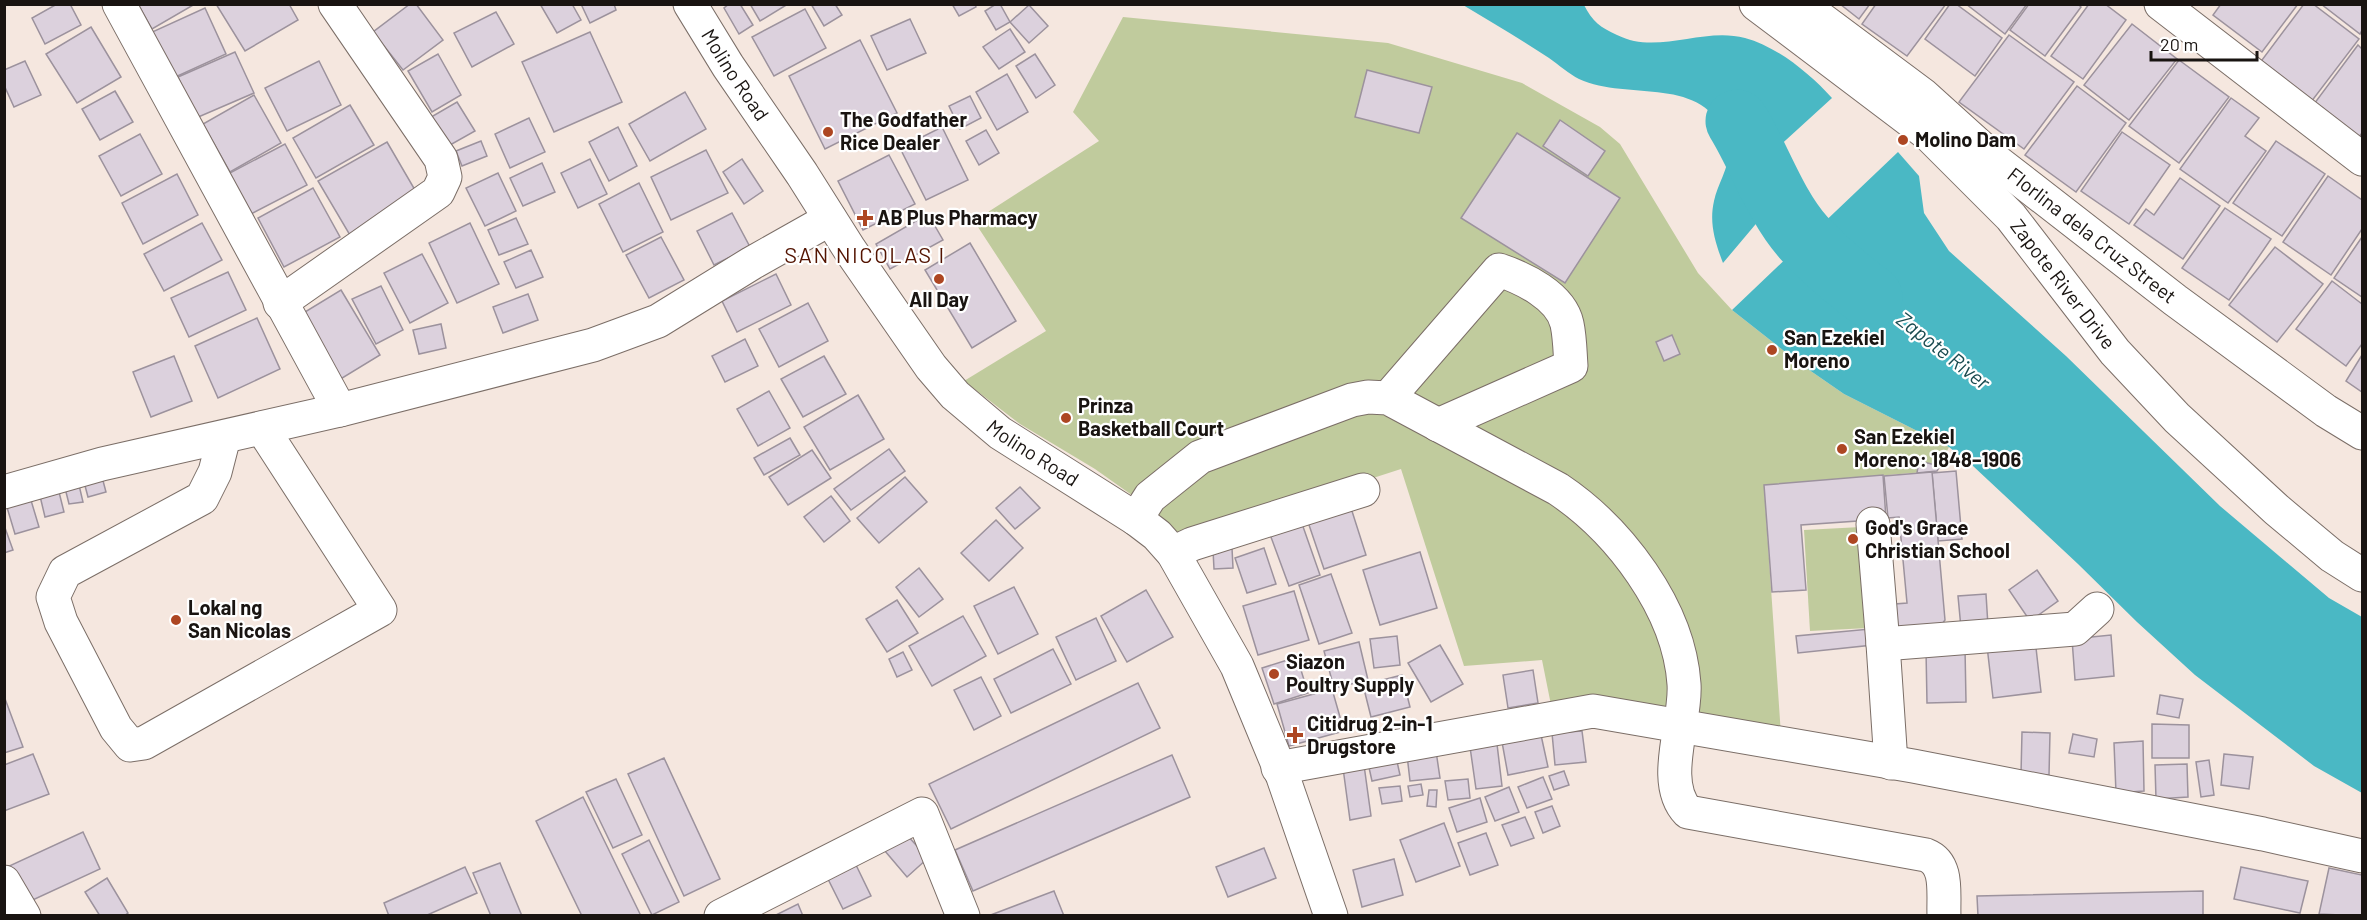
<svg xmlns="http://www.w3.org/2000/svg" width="2367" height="920" viewBox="0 0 2367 920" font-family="Barlow,sans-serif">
<rect width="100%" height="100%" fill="#f5e7df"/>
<g fill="#c0cb9d">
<path d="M1123 17 1388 43 1522 83 1600 127 1620 144 1698 273 1732 310 1802 365 1844 394 1949 447 1937 471 1764 485 1781 735 1552 710 1542 660 1464 666 1401 469 1178 541 1136 498 1095 469 1020 424 964 381 1046 331 974 221 1099 141 1073 112Z"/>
<path d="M1861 527 1868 628 1810 631 1804 530Z"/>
</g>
<g fill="#4ab8c4">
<path d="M1463 5H1584C1592 21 1601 28 1617 35 1622 37 1629 40 1634 41 1671 48 1709 28 1745 38 1778 47 1810 74 1832 98L1776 149 1797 175 1723 263C1715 242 1709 223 1714 201 1718 181 1735 160 1727 139 1704 73 1629 102 1579 79 1569 74 1559 65 1549 58 1521 40 1492 22 1463 5Z"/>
<path d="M1898 152 1919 176 1924 213 1949 251 2066 356 2220 506 2329 598 2362 617V793L2314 766 2195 675 2137 622 2078 564 1973 466 1949 447 1844 394 1802 365 1732 310Z"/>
</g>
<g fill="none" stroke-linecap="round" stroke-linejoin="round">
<path stroke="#4ab8c4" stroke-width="63" d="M1737 121C1760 158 1775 206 1804 238 1824 260 1847 279 1871 297"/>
</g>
<g fill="#dcd1dd" stroke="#9c929d" stroke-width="1.5">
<path d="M57 4H70L81 25 45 44 32 18Z"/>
<path d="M138 4H195L152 29Z"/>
<path d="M216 4H289L298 20 245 51Z"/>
<path d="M410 4H416L443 40 403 70 373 32Z"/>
<path d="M540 4H572L581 20 557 33Z"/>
<path d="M581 4H614L616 10 590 23Z"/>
<path d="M729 4H740L753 25 739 34 724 8Z"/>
<path d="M750 4H788L760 21Z"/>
<path d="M811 4H835L842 15 824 26Z"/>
<path d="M952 4H975L976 7 959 16Z"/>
<path d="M996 4H1000L1010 22 996 30 985 11Z"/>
<path d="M1840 4H1870L1859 19Z"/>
<path d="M1876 4H1946L1907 56 1862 24Z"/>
<path d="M1950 4H1956L2002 38 1975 76 1925 39Z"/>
<path d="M1966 4H2027L2005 34Z"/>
<path d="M2029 4H2078L2081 7 2045 56 2010 30Z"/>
<path d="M2089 4H2105L2126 20 2083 79 2051 56Z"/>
<path d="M2221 4H2298L2262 52 2213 15Z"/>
<path d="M2304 4H2313L2359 39 2311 102 2259 64Z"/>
<path d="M2321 4H2362V30L2360 34Z"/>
<path d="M1029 5 1048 26 1029 43 1010 22Z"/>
<path d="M205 8 226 54 171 79 150 33Z"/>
<path d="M805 9 826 48 774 76 752 37Z"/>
<path d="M496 12 514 44 472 67 454 33Z"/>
<path d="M910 19 926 53 887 70 871 36Z"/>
<path d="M2132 24 2177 59 2129 120 2084 85Z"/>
<path d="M91 27 121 77 77 103 46 54Z"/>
<path d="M1010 29 1025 52 999 69 983 47Z"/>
<path d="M590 32 622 102 554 132 522 62Z"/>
<path d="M2009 35 2074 82 2024 149 1959 102Z"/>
<path d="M860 40 897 113 825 149 789 76Z"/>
<path d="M2358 45 2362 49V133L2359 137 2314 104Z"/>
<path d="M235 52 254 93 196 118 178 77Z"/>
<path d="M438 54 461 95 432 112 408 71Z"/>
<path d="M1035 54 1055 85 1036 98 1016 66Z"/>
<path d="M2179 60 2229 97 2179 163 2129 126Z"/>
<path d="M25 61 41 95 14 107 4 85V70Z"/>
<path d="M319 61 341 105 287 131 265 88Z"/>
<path d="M1367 70 1432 87 1419 133 1355 117Z"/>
<path d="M1007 74 1028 112 997 130 976 92Z"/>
<path d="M2077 86 2126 123 2076 192 2025 155Z"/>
<path d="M115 91 133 122 100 140 82 109Z"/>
<path d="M685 92 706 129 650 161 629 124Z"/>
<path d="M254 95 281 143 230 172 203 124Z"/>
<path d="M970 96 981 118 960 129 949 106Z"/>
<path d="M2231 98 2259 118 2245 136 2266 151 2228 203 2180 169Z"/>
<path d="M457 102 475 131 443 149 426 120Z"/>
<path d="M350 105 374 145 316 178 293 138Z"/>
<path d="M529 118 545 152 510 168 495 134Z"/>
<path d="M1560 120 1605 151 1588 176 1543 146Z"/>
<path d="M618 127 637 166 609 181 589 142Z"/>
<path d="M942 127 968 180 926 200 900 148Z"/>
<path d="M986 130 999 153 979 165 966 141Z"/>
<path d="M2122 132 2170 165 2129 224 2081 191Z"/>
<path d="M1517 133 1620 198 1565 283 1461 218Z"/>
<path d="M140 134 162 174 121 196 99 156Z"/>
<path d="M481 141 487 156 462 166 456 151Z"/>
<path d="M2276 141 2325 174 2282 236 2233 203Z"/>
<path d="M387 142 422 202 354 242 318 181Z"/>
<path d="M285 144 307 185 247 216 226 175Z"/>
<path d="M706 150 728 193 671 220 651 177Z"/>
<path d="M889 155 915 204 863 230 838 181Z"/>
<path d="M590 159 607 194 578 208 561 173Z"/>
<path d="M742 159 763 191 744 204 723 172Z"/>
<path d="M542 163 555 192 523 206 510 178Z"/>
<path d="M498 173 516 211 485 226 466 188Z"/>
<path d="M177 174 198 215 143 244 122 203Z"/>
<path d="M2328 176 2362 200V229L2331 275 2283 242Z"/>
<path d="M2180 178 2220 206 2183 259 2134 225 2146 209 2154 215Z"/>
<path d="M639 183 663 232 623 252 599 204Z"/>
<path d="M313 188 340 237 284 267 258 218Z"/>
<path d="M2225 208 2271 239 2229 300 2182 268Z"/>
<path d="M732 213 750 247 714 265 697 231Z"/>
<path d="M928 214 943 240 890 269 876 244Z"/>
<path d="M516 218 528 244 499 255 488 230Z"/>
<path d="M202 223 222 260 164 291 144 254Z"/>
<path d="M470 223 499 284 457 303 429 243Z"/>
<path d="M661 237 684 280 649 298 626 255Z"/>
<path d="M2362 237V297L2334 278Z"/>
<path d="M970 243 1016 321 972 348 925 270Z"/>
<path d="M2275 247 2323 284 2277 342 2229 305Z"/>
<path d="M531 250 543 277 516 288 504 262Z"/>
<path d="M422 254 448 303 410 323 384 273Z"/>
<path d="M228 272 246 310 189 337 171 298Z"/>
<path d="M776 274 791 305 737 332 722 301Z"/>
<path d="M2332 281 2362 304V344L2346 366 2296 329Z"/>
<path d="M381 286 403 330 376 344 352 299Z"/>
<path d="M341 290 380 355 339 380 300 315Z"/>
<path d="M528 294 538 320 503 333 493 307Z"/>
<path d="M808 303 828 341 779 367 759 329Z"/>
<path d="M257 318 280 369 218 398 195 346Z"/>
<path d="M441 324 446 348 419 354 413 330Z"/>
<path d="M1672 335 1680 354 1664 361 1656 342Z"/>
<path d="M745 339 758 366 725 382 712 356Z"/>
<path d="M2362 355V392L2346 381Z"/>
<path d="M174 356 192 401 151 417 133 372Z"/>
<path d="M824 356 846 394 803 417 781 379Z"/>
<path d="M769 391 790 428 758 446 737 409Z"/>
<path d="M858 395 884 439 830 470 804 427Z"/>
<path d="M790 438 800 455 764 475 754 458Z"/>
<path d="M889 449 905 471 851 510 834 489Z"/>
<path d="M812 450 831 478 788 505 769 477Z"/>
<path d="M1919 461 1940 466 1937 471 1917 473Z"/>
<path d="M1956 471 1962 539 1938 541 1932 473Z"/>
<path d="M1932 472 1945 620 1939 628 1904 631 1897 625 1895 604 1907 603 1899 517 1888 518 1884 476Z"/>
<path d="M1883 475 1886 519 1801 525 1806 590 1772 592 1764 485Z"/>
<path d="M102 477 106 492 88 497 84 482Z"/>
<path d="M905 477 927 502 879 543 857 518Z"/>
<path d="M79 485 83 502 69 504 65 488Z"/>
<path d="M1020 487 1040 508 1015 529 996 508Z"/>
<path d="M59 492 64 512 45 517 40 496Z"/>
<path d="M831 496 850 521 824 542 804 517Z"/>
<path d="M30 497 39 527 15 534 6 504Z"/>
<path d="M1351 508 1366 555 1324 569 1308 522Z"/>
<path d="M1300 518 1320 575 1289 586 1268 529Z"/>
<path d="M996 520 1023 548 989 581 961 553Z"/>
<path d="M4 525 13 550 4 553Z"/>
<path d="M1232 548 1233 568 1214 569 1213 550Z"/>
<path d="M1264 548 1276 584 1247 593 1235 558Z"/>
<path d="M1420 552 1437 608 1380 625 1363 570Z"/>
<path d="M919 568 943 599 919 617 896 587Z"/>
<path d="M2037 570 2058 601 2030 621 2009 590Z"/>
<path d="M1331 574 1352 633 1319 644 1299 585Z"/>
<path d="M1014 587 1038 634 998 654 974 606Z"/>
<path d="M1146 590 1173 637 1127 662 1101 616Z"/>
<path d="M1294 591 1309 640 1258 655 1243 606Z"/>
<path d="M1986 594 1988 626 1961 628 1958 596Z"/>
<path d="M897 600 918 633 887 652 866 619Z"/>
<path d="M963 616 986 656 932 686 909 646Z"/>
<path d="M1096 618 1116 661 1076 680 1056 637Z"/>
<path d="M1870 629 1873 645 1798 653 1796 636Z"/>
<path d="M2111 635 2114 676 2075 680 2072 639Z"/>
<path d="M1397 636 1400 665 1374 668 1370 639Z"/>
<path d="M2035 639 2041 692 1993 698 1987 646Z"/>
<path d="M1359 642 1368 680 1334 688 1324 651Z"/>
<path d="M1440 645 1463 684 1431 702 1408 663Z"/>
<path d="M1965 648 1966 702 1927 703 1926 650Z"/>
<path d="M1053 649 1071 684 1011 713 994 679Z"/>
<path d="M903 652 912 670 897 677 889 659Z"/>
<path d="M1297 657 1308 693 1274 704 1262 668Z"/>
<path d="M1533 670 1538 703 1508 708 1503 675Z"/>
<path d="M1402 675 1410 707 1371 717 1363 685Z"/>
<path d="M981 677 1001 716 974 730 954 690Z"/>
<path d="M1138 683 1160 728 951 829 929 784Z"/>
<path d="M1332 689 1344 731 1289 746 1277 704Z"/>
<path d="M2160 695 2183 699 2179 718 2157 714Z"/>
<path d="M4 696 23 747 4 753Z"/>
<path d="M2152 724 2189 725V758H2152Z"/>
<path d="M1582 731 1586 762 1555 765 1552 733Z"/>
<path d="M2022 732 2050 733 2049 775 2021 774Z"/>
<path d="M2073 734 2097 739 2094 757 2069 753Z"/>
<path d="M1541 735 1548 767 1508 775 1502 742Z"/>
<path d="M2143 741 2144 791 2116 793 2114 743Z"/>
<path d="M1497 744 1502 786 1476 789 1470 747Z"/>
<path d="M1436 751 1440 778 1410 781 1407 755Z"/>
<path d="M33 754 49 794 4 811V765Z"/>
<path d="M2224 754 2253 757 2249 789 2221 785Z"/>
<path d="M1172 755 1190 797 973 891 955 850Z"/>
<path d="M1396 757 1400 775 1372 781 1368 763Z"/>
<path d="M664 758 720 879 684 896 628 774Z"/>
<path d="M2209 760 2214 795 2201 797 2196 762Z"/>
<path d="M2187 764 2188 797 2156 799 2155 765Z"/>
<path d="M1364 765 1371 816 1350 820 1343 768Z"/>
<path d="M1564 771 1569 785 1554 790 1549 776Z"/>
<path d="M1543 777 1552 799 1527 808 1518 787Z"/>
<path d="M616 779 642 835 613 848 586 792Z"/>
<path d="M1468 779 1470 798 1448 800 1445 781Z"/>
<path d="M1421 784 1423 795 1410 797 1408 786Z"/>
<path d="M1400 786 1402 801 1382 804 1379 788Z"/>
<path d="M1509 787 1519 812 1495 821 1485 797Z"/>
<path d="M1429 790H1437L1436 807 1427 806Z"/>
<path d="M583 797 641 916H582L536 821Z"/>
<path d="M1480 798 1487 822 1457 832 1449 808Z"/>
<path d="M1552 806 1560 826 1543 833 1535 812Z"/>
<path d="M1525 817 1534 838 1511 846 1502 825Z"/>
<path d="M1444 823 1460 866 1416 882 1400 840Z"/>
<path d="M83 832 100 869 24 904 7 867Z"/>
<path d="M905 833 928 858 907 877 885 851Z"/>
<path d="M1486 833 1498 865 1470 875 1458 843Z"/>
<path d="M649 840 679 902 652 915 622 854Z"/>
<path d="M1264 848 1276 878 1228 897 1216 867Z"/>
<path d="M1394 859 1403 895 1362 907 1353 870Z"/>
<path d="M500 863 522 916H491L473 873Z"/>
<path d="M856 865 871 896 843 909 828 879Z"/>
<path d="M465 867 477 893 425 916H389L384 903Z"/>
<path d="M2241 867 2308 881 2300 913 2234 899Z"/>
<path d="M2329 868 2362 875V916L2319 914Z"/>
<path d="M107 878 128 913 124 916H100L85 892Z"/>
<path d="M1054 891 1064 916H988Z"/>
<path d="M2203 891V916H1978L1977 896Z"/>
<path d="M798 904 803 916H774Z"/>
</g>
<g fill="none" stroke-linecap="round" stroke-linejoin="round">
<g stroke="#7b6e67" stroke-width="35">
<g id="minor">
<path d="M119 4 340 410"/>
<path id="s1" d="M1801 4 1923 95 1996 161 2175 300 2326 411 2362 433"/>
<path d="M2161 4 2362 159"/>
<path d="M280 303 438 192 445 177 441 159 335 4"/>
<path d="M1388 398 1499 270C1523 278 1561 296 1567 324 1570 338 1570 353 1571 366L1438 425"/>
<path d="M224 437 215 472 202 498 65 572 53 597 61 622 116 728 130 745 144 743 380 610 262 428"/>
<path d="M4 492 102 464 340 410 593 345 658 321 752 263 830 219"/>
<path d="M1136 519 1150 497 1200 457 1352 400 1368 397 1388 398 1558 489C1619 530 1679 608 1684 684 1687 721 1659 782 1688 812L1926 855C1949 864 1943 894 1944 916"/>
<path d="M1873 524 1883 644"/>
<path d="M1173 553 1192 544 1363 490"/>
<path d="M1891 763 1883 644 2075 629 2097 609"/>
<path d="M1278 768 1593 711 1913 766 2263 834 2362 856"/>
<path d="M4 882 24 916"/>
<path d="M721 916 922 814 963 916"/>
</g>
</g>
<g stroke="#7b6e67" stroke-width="35">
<g id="major">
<path id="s2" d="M690 4 728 66 802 174 850 250 931 367 955 395 1000 433 1136 519 1157 535 1173 553 1237 666 1283 777 1331 916"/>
<path id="s3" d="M1756 4 1928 134 2011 217 2115 352 2177 418 2277 510 2332 556 2362 575"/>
</g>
</g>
<use href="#minor" stroke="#fff" stroke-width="33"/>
<use href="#major" stroke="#fff" stroke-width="33"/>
</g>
<g fill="#ad4622" stroke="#fff" stroke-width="2">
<circle cx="828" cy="132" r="6"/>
<circle cx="1903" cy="140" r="6"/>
<path d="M862 209h6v6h6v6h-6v6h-6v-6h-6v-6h6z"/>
<circle cx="939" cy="279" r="6"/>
<circle cx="1772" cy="350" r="6"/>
<circle cx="1066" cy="418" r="6"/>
<circle cx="1842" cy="449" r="6"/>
<circle cx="1853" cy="539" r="6"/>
<circle cx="176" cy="620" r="6"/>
<circle cx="1274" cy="674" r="6"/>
<path d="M1292 726h6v6h6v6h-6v6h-6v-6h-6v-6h6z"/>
</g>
<g text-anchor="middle" stroke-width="4.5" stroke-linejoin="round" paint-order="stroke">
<g font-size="20" fill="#191411" stroke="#fff">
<text dy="7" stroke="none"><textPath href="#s2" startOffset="84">Molino Road</textPath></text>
<text dy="7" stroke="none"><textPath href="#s1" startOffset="372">Florlina dela Cruz Street</textPath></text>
<text dy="7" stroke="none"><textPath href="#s3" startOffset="418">Zapote River Drive</textPath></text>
<text dy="7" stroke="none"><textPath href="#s2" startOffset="570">Molino Road</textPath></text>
</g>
<g font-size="20" font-weight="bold" fill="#191411" stroke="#fff" text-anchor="start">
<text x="840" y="127">The Godfather<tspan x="840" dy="23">Rice Dealer</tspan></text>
<text x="1915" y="147">Molino Dam</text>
<text x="877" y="225">AB Plus Pharmacy</text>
<text x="939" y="307" text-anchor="middle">All Day</text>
<text x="1784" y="345">San Ezekiel<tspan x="1784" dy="23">Moreno</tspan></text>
<text x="1078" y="413">Prinza<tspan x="1078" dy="23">Basketball Court</tspan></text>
<text x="1854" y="444">San Ezekiel<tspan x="1854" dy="23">Moreno: 1848–1906</tspan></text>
<text x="1865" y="535">God's Grace<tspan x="1865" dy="23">Christian School</tspan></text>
<text x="188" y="615">Lokal ng<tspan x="188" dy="23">San Nicolas</tspan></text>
<text x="1286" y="669">Siazon<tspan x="1286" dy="23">Poultry Supply</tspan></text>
<text x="1307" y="731">Citidrug 2-in-1<tspan x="1307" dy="23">Drugstore</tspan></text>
</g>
<g font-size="21" font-style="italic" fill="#1a4b50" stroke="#fff">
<text transform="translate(1943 351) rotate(38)" y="7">Zapote River</text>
</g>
<g font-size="22" letter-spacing="1.5" fill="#531300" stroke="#fff">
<text x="865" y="263">SAN NICOLAS I</text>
</g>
</g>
<rect width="2367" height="920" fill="none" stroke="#191411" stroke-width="12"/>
<path d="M2151 51v9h106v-9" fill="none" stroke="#191411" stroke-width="3"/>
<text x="2160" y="51" font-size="18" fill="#191411" stroke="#ffffff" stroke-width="4.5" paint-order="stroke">20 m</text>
</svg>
